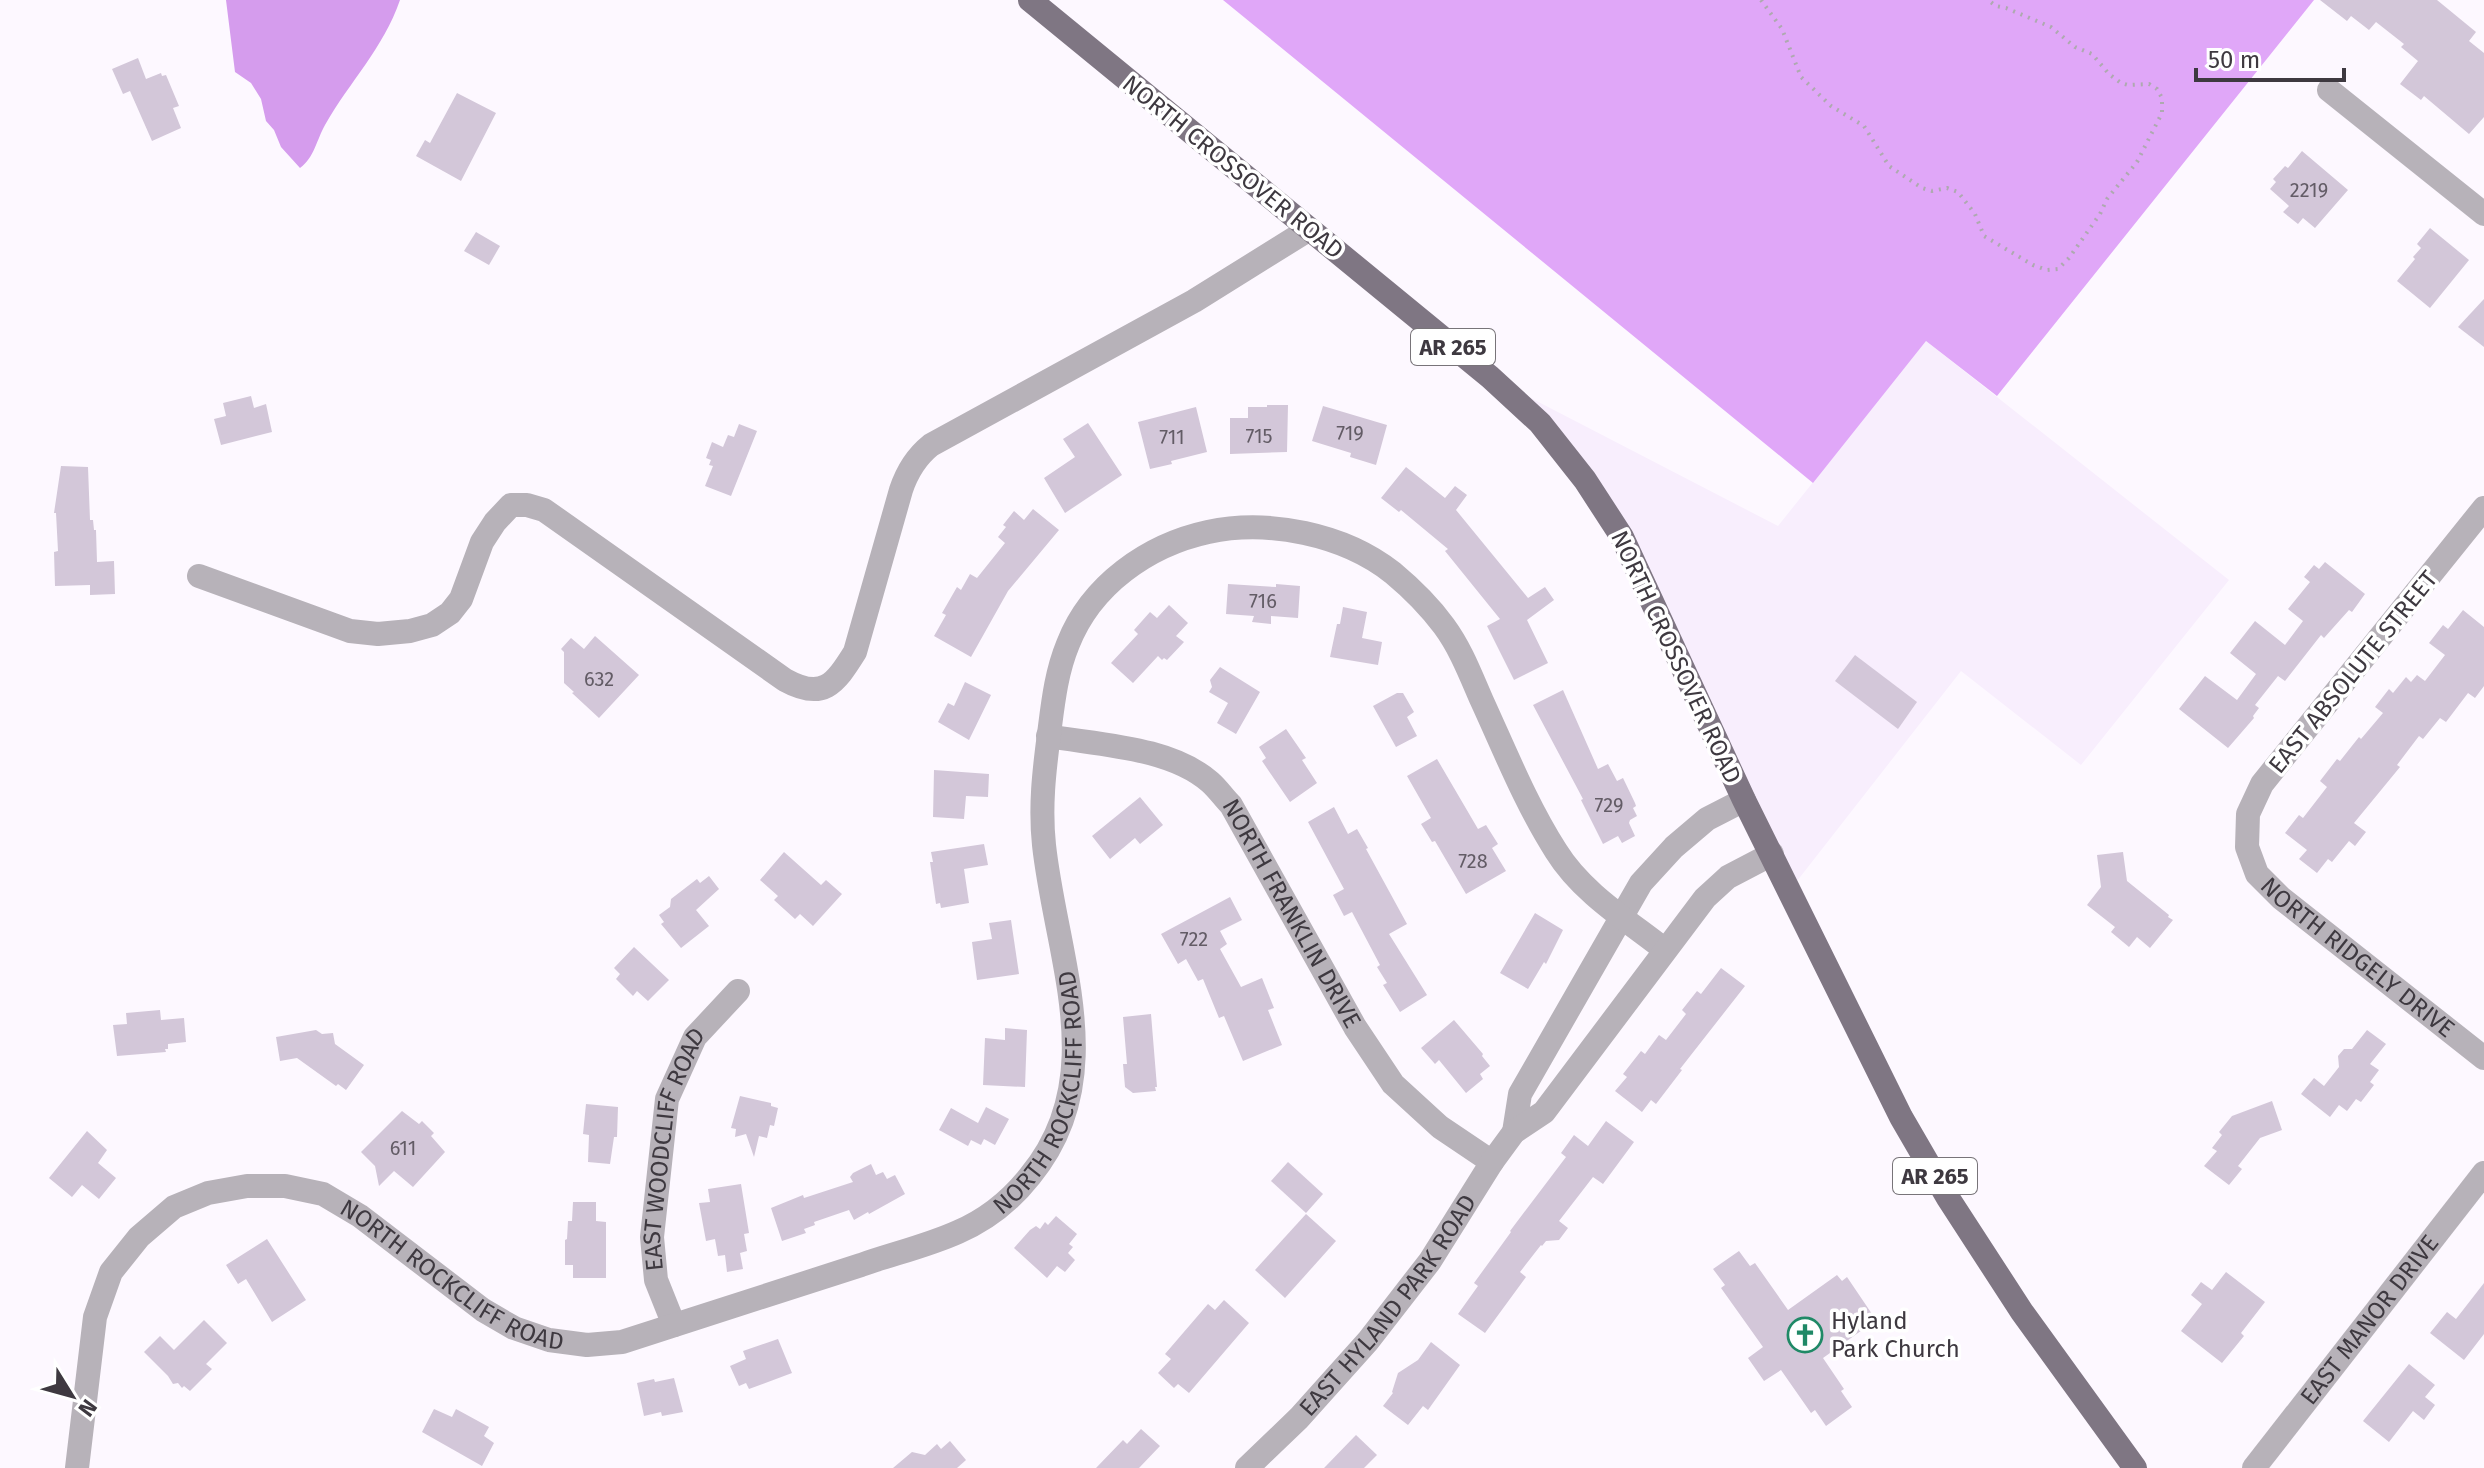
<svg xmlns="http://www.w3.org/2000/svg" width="2484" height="1468" viewBox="0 0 2484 1468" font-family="'Fira Sans',sans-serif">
<rect width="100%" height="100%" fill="#fdf8ff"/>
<path fill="#f8eefd" d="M1926 341 2229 580 2081 765 1961 671 1790 890 1622 537 1490 377 1778 526Z"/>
<path fill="#e0a7f8" d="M1223 0H2314L1997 396 1926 341 1813 483Z"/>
<path fill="#d59ced" d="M226 0H400C383 49 350 81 325 125 317 139 314 158 300 168L281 147 274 130 266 121 261 99 251 83 235 72Z"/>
<g fill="#d3c7d9">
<path d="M2320 0H2437L2476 32 2469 41 2484 53V117L2469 134 2424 96 2421 100 2400 84 2418 61 2401 47 2404 44 2376 22 2369 30 2351 16 2347 21Z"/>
<path d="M138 58 146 79 161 73 162 76 166 75 179 106 173 108 181 128 152 141 130 91 123 94 112 69Z"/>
<path d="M457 93 496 113 461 181 416 156 425 140 430 143Z"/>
<path d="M2302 151 2348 190 2315 228 2303 218 2298 224 2283 212 2289 206 2270 189 2276 182 2273 179 2285 166 2288 168Z"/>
<path d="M2430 228 2469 260 2430 308 2397 281 2415 259 2413 257 2421 248 2417 244Z"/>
<path d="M476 232 500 246 489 265 464 251Z"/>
<path d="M2484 299V347L2458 327Z"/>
<path d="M251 396 254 408 266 404 272 432 221 445 214 419 226 416 223 403Z"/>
<path d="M1267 405H1288L1287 452 1230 454V418H1248V407H1267Z"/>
<path d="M1323 406 1387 425 1376 465 1350 457 1351 453 1312 441Z"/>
<path d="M1196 407 1207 452 1171 461 1172 464 1150 469 1138 422Z"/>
<path d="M1088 423 1122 475 1065 513 1044 478 1075 457 1063 439Z"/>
<path d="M739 424 757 431 731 496 705 486 713 466 709 465 711 460 706 458 712 442 723 447 728 435 734 437Z"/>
<path d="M61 466 88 467 90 520H93L94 530H96L97 562 114 561 115 594 90 595V585L55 586 54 552 58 551 56 513H54Z"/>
<path d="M1406 467 1445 498 1455 486 1467 495 1456 510 1528 598 1545 587 1554 600 1527 620 1548 663 1514 680 1487 626 1500 619 1445 551 1448 549 1401 510 1399 512 1381 498Z"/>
<path d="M1033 509 1059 530 1008 591 971 657 934 636 946 615 942 613 957 587 961 590 970 574 977 578 1005 543 998 537 1006 527 1003 525 1014 511 1024 520Z"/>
<path d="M2325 562 2365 594 2352 612 2349 610 2324 638 2321 635 2285 681 2278 676 2255 705 2259 708 2253 716 2254 718 2228 748 2179 709 2205 676 2237 700 2256 674 2230 653 2255 621 2285 645 2303 621 2288 609 2310 582 2304 577 2314 565 2319 569Z"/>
<path d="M1228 584 1276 587V584L1300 586 1298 618 1271 616V624L1252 622 1254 616 1226 614Z"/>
<path d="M1169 605 1188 623 1176 636 1184 642 1167 660 1164 658 1162 660 1158 656 1133 683 1111 663 1138 634 1134 630 1150 612 1157 618Z"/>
<path d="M1343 607 1367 612 1362 638 1382 642 1378 665 1330 657 1337 624H1340Z"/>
<path d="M2463 610 2484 627V686L2475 698 2468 693 2446 722 2440 718 2423 739 2419 736 2397 765 2400 767 2354 823 2366 832 2355 846 2349 841 2332 862 2328 859 2317 873 2299 859 2307 850 2285 833 2299 815 2303 818 2327 787 2320 781 2337 759 2340 761 2359 737 2361 739 2383 713 2375 707 2389 689 2393 693 2406 677 2411 682 2417 675 2425 681 2445 655 2429 643 2443 625 2448 629Z"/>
<path d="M595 636 639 675 599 718 572 693 574 692 564 683V652L561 649 571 638 584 649Z"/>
<path d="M1855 655 1917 702 1898 729 1835 681Z"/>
<path d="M1220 667 1260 692 1236 734 1217 723 1228 703 1209 692 1212 687 1210 680Z"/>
<path d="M965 682 991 695 969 740 938 722 948 703 954 706Z"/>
<path d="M1563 690 1598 769 1608 764 1617 781 1623 778 1635 803 1636 806 1633 808 1637 816 1630 820 1629 823 1635 836 1622 843 1618 836 1603 844 1581 800 1583 799 1533 705Z"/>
<path d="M1397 693H1403L1414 712 1407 717 1417 736 1396 747 1373 706Z"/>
<path d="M1286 729 1306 758 1302 760 1317 783 1290 802 1262 761 1266 758 1259 747Z"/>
<path d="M1437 759 1478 829 1486 825 1498 844 1492 848 1506 871 1466 894 1435 841 1432 842 1421 824 1431 818 1407 776Z"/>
<path d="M934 770 989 774 988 797 966 796 964 819 933 817Z"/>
<path d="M1140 797 1163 825 1140 844 1135 838 1110 859 1092 836Z"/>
<path d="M1334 807 1348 834 1357 829 1368 848 1366 849 1407 924 1389 934 1427 995 1400 1012 1383 985 1387 983 1377 967 1380 965 1352 912 1344 916 1333 895 1344 889 1308 822Z"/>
<path d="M984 844 988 865 964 869 969 903 941 908 940 903 936 904 930 862H933L931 852Z"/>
<path d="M784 852 821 885 826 880 842 894 813 926 800 914 795 919 774 900 778 896 760 880Z"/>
<path d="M2123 852 2127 881 2169 915 2168 917 2173 920 2150 948 2137 937 2129 947 2111 932 2115 927 2087 905 2101 887 2097 855Z"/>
<path d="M709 876 719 889 696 910 709 926 681 948 661 924 664 922 659 915 670 907 671 899 697 879 700 883Z"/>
<path d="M1230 897 1242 920 1220 931 1227 944 1220 949 1241 987 1262 978 1274 1008 1268 1010 1282 1045 1243 1061 1224 1016 1219 1018 1203 979 1198 981 1186 959 1178 964 1161 934Z"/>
<path d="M1535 913 1563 930 1546 964 1544 962 1528 989 1500 973Z"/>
<path d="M1011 920 1019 974 977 980 972 942 992 939 989 923Z"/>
<path d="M634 947 669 980 648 1001 637 991 633 996 616 979 620 974 614 968Z"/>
<path d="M1721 968 1745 986 1680 1069 1682 1070 1656 1104 1651 1100 1642 1112 1615 1091 1627 1077 1623 1074 1641 1051 1645 1054 1659 1035 1666 1040 1686 1014 1682 1010 1697 991 1701 994Z"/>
<path d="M160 1010 161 1020 184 1018 186 1042 168 1044V1049H165L166 1052 117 1056 113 1025 127 1024 126 1013Z"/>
<path d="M1151 1014 1157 1087H1155L1156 1091 1133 1093 1125 1087 1123 1064H1127L1123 1017Z"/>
<path d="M1454 1020 1483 1054 1482 1056 1490 1066 1480 1074 1483 1079 1466 1093 1439 1060 1435 1064 1421 1048Z"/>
<path d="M1005 1028 1027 1030 1025 1087 983 1085 985 1038 1005 1040Z"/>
<path d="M316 1030 322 1034 333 1033 335 1044 364 1065 346 1090 338 1084 336 1086 297 1058 280 1061 276 1037Z"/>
<path d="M2367 1030 2386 1044 2370 1064 2379 1070 2370 1082 2374 1085 2361 1102 2356 1099 2347 1111 2339 1105 2330 1117 2301 1094 2314 1078 2324 1086 2339 1067 2338 1056 2344 1049H2352Z"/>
<path d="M740 1096 771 1103V1106L778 1108 774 1126 770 1125 767 1138 759 1136 754 1157 746 1134 735 1137 736 1129 731 1128Z"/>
<path d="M2272 1101 2282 1130 2260 1138 2238 1166 2242 1169 2229 1185 2204 1166 2217 1151 2212 1148 2222 1135 2219 1132 2232 1116Z"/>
<path d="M586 1104 618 1107 617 1137H614L610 1164 588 1162 589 1135 583 1134Z"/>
<path d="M986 1107 1009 1119 995 1145 984 1139 981 1145 971 1140 968 1146 939 1130 951 1108 978 1123Z"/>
<path d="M402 1111 419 1124 422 1121 434 1133 431 1136 445 1152 413 1187 394 1171 379 1186 375 1166 361 1152Z"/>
<path d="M1606 1121 1634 1142 1603 1184 1593 1177 1559 1221 1568 1228 1559 1240 1546 1241 1542 1246 1541 1245 1520 1272 1526 1277 1485 1333 1458 1314 1478 1286 1474 1283 1511 1232 1510 1231 1566 1157 1561 1153 1574 1135 1588 1146Z"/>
<path d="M87 1131 107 1150 98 1163 116 1178 99 1199 82 1185 72 1197 49 1178Z"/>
<path d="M1288 1162 1323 1194 1306 1213 1271 1181Z"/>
<path d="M871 1164 876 1175 883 1172 887 1179 895 1175 905 1194 869 1214 868 1212 854 1220 849 1210 814 1222 815 1225 804 1229 806 1233 782 1241 771 1208 803 1195 804 1198 853 1182 850 1177 853 1173Z"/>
<path d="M741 1184 749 1233 744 1234 747 1251 740 1253 743 1269 727 1272 725 1255 718 1256 715 1239 706 1241 699 1203 710 1202 708 1189Z"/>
<path d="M573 1202H596V1221L606 1222V1278H573V1265H565V1240L567 1239 568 1221H572Z"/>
<path d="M1306 1214 1336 1241 1285 1298 1255 1270Z"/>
<path d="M1056 1216 1077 1234 1069 1244 1073 1247 1068 1253 1075 1260 1065 1272 1057 1266 1047 1278 1014 1248 1030 1230 1036 1226 1040 1229 1045 1222 1048 1225Z"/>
<path d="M267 1239 306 1300 272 1322 246 1279 238 1284 226 1265Z"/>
<path d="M1739 1251 1750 1266 1755 1263 1788 1310 1837 1275 1842 1281 1847 1277 1872 1314 1868 1317 1872 1323 1823 1358 1844 1389 1841 1391 1852 1407 1826 1426 1815 1410 1811 1413 1781 1370 1764 1381 1748 1358 1763 1347 1721 1288 1725 1285 1713 1269Z"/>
<path d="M2226 1272 2265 1302 2241 1333 2244 1336 2222 1363 2181 1331 2202 1304 2191 1295 2201 1282 2212 1290Z"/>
<path d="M2484 1283V1334L2464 1360 2430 1333 2447 1312 2456 1319Z"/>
<path d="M1224 1300 1249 1323 1189 1393 1178 1384 1174 1388 1158 1373 1171 1359 1165 1354 1208 1304 1215 1310Z"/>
<path d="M204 1320 227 1343 206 1364 212 1369 190 1391 184 1386 182 1388 178 1383 173 1384 168 1376 144 1352 160 1336 174 1350Z"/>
<path d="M778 1339 792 1373 749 1389 746 1383 739 1386 730 1366 746 1359 743 1351Z"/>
<path d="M1431 1342 1460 1365 1428 1410 1423 1406 1408 1425 1383 1406 1393 1393 1392 1392 1398 1373 1418 1360Z"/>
<path d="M2409 1364 2435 1385 2425 1397 2435 1405 2424 1420 2413 1411 2389 1442 2363 1421Z"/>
<path d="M674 1378 683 1412 662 1416 661 1412 644 1416 637 1383 654 1379 655 1382Z"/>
<path d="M434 1409 452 1417 456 1409 489 1427 484 1436 494 1443 482 1466 422 1432Z"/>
<path d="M1141 1429 1160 1446 1139 1468H1096L1123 1440 1127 1444Z"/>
<path d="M1356 1435 1377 1455 1364 1468H1324Z"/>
<path d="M950 1441 966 1460 957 1468H893L912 1452 925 1455 937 1444 941 1449Z"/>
</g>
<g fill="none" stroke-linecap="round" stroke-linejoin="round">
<path stroke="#aea9b0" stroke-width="4" stroke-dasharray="2 6" stroke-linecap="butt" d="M1761 0 1782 29 1801 77 1831 106 1864 126 1889 166 1922 188 1932 191 1947 188 1958 192 1975 214 1984 236 2033 265 2047 270 2058 269 2069 258 2100 214 2107 199 2137 162 2162 113V98L2157 89 2149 84 2128 85 2121 83 2109 74 2092 54 2075 47 2051 27 2006 8 1996 6 1988 0"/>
<g stroke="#b7b2b9" stroke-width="24">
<path d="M2329 90 2484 214"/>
<path id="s1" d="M2484 508 2262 784 2248 814 2247 847 2257 874 2281 898 2484 1058"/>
<path d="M199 576 350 631 378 634 410 631 432 625 450 613 461 599 482 542 495 522 511 505H527L544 510 785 680C823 701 835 684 855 652L901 490C907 472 916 457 931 445L1194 301 1308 230"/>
<path id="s2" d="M1048 736C1099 745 1170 747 1210 782 1218 789 1224 798 1231 805L1355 1027 1393 1084 1440 1127 1492 1162"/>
<path d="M1514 1132 1520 1094 1641 883 1674 847 1707 819 1744 800"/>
<path id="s3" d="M674 1325 656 1280 652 1237 667 1099 695 1037 738 991"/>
<path id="s4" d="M77 1468 95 1317 111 1272 139 1237 174 1207 208 1193 247 1186H285L323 1194 360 1216 483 1310 514 1328 549 1340 587 1345 622 1342C701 1316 781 1291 861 1265 892 1254 927 1246 958 1232 986 1220 1011 1200 1030 1176 1112 1077 1056 957 1044 845 1040 807 1044 772 1049 734 1053 703 1056 673 1068 644 1091 585 1148 545 1208 532 1268 519 1344 534 1393 573 1411 588 1430 607 1444 626 1461 649 1471 676 1482 701 1505 751 1526 804 1556 851 1582 893 1627 920 1665 950"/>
<path id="s5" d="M1247 1468 1299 1418 1368 1341 1430 1261 1492 1162 1514 1132 1544 1112 1705 898 1728 877 1772 854"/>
<path id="s6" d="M2254 1468 2484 1173"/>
</g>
<path stroke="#7f7683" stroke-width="24" d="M1030 0 1490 377 1540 423 1585 480 1622 537 1744 800 1901 1117 1948 1198 2022 1312 2135 1468"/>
</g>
<defs>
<g id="church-ring" transform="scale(1.8)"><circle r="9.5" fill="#fff" stroke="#1f8966" stroke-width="1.5"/><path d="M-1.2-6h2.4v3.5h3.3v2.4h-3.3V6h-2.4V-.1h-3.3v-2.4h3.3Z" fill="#1f8966"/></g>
</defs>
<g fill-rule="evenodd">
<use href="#church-ring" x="1805" y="1335"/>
</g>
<g text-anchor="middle" stroke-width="7" stroke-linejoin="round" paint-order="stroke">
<g font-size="20" fill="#635c66">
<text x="2309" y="197">2219</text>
<text x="1350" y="440">719</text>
<text x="1259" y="443">715</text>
<text x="1172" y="444">711</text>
<text x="1263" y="608">716</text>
<text x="599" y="686">632</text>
<text x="1609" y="812">729</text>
<text x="1473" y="868">728</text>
<text x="1194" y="946">722</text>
<text x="403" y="1155">611</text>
</g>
<g fill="#fff" stroke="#787479" stroke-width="2">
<rect x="1411" y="329" width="84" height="36" rx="6"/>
<rect x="1893" y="1158" width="84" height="36" rx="6"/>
</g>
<g font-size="22" font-weight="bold" fill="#3e3940">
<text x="1453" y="355">AR 265</text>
<text x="1935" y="1184">AR 265</text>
</g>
<g font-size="24" fill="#3e3940" stroke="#fff">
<text transform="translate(1233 167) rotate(39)" y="8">NORTH CROSSOVER ROAD</text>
<text transform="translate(1676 657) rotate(65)" y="8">NORTH CROSSOVER ROAD</text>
<text transform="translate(2353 672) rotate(-51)" y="8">EAST ABSOLUTE STREET</text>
<text dy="8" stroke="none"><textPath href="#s2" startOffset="326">NORTH FRANKLIN DRIVE</textPath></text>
<text dy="8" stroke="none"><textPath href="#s1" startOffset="580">NORTH RIDGELY DRIVE</textPath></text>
<text dy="8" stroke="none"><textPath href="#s4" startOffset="1318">NORTH ROCKCLIFF ROAD</textPath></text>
<text dy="8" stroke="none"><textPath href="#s3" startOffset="182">EAST WOODCLIFF ROAD</textPath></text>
<text dy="8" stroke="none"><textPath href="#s4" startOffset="598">NORTH ROCKCLIFF ROAD</textPath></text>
<text dy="8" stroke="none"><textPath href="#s5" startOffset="216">EAST HYLAND PARK ROAD</textPath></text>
<text dy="8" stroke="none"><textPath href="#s6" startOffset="188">EAST MANOR DRIVE</textPath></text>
</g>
<g font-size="24" fill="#3e3940" stroke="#fff" text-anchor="start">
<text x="1831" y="1329">Hyland<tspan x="1831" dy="28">Park Church</tspan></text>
</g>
</g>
<g transform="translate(72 1396) rotate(127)" stroke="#ffffff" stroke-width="6" paint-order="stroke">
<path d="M0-6L14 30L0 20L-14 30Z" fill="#3e3940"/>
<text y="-12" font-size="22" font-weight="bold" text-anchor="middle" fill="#3e3940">N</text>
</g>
<path d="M2196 68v12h148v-12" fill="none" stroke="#3e3940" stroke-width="4"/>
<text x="2208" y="68" font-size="24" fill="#3e3940" stroke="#ffffff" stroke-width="6" paint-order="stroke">50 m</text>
</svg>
